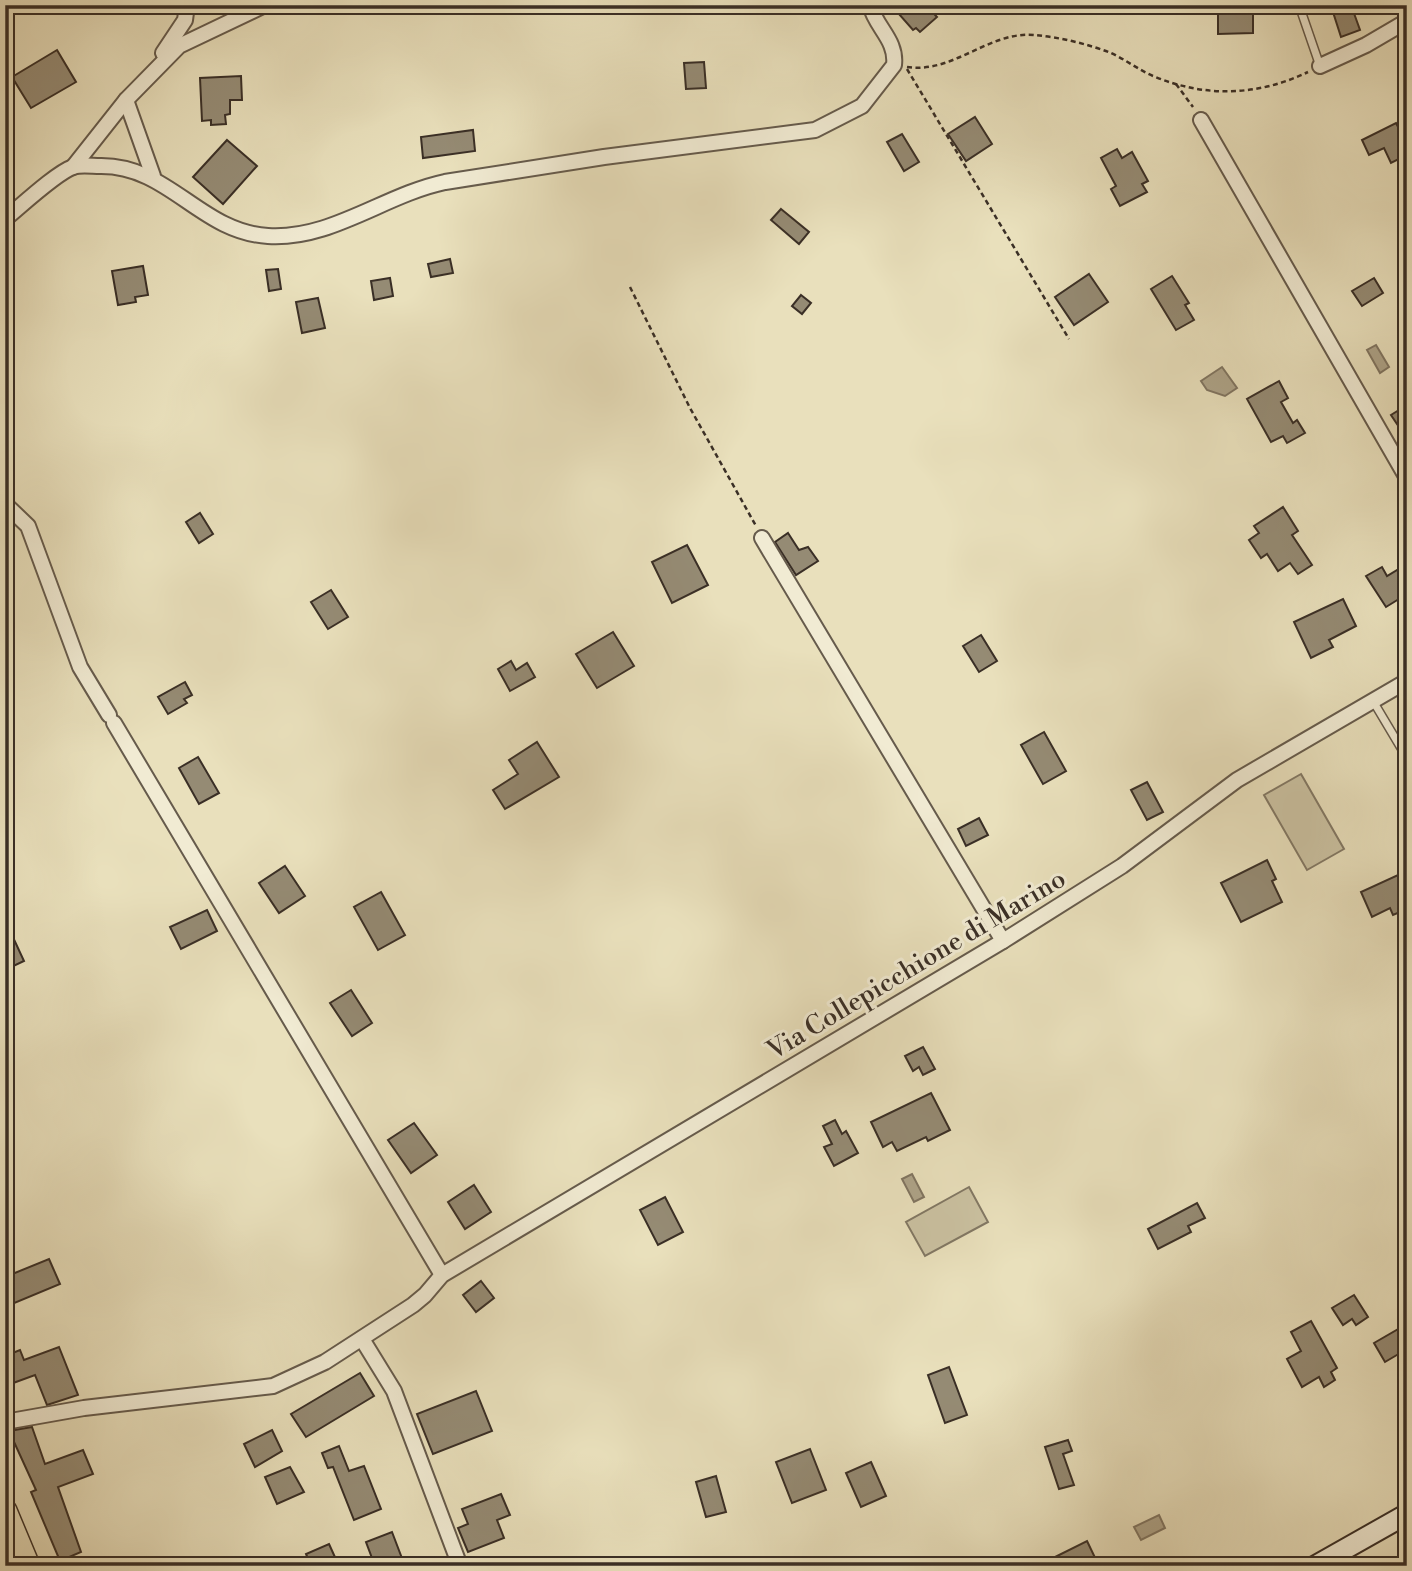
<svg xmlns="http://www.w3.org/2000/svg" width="1412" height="1571" viewBox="0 0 1412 1571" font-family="'Libre Bodoni',serif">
<rect width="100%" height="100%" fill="#e9e0bc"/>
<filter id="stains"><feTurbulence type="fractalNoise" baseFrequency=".00286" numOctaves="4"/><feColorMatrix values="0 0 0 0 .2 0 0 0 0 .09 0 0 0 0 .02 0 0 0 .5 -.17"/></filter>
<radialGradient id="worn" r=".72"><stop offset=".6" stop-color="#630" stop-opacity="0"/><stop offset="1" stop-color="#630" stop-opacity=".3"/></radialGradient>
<g fill="#cbc2a2" stroke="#827864" stroke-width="2">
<path d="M1301 774 1344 849 1307 870 1264 795Z"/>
<path d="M969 1187 988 1222 925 1256 906 1222Z"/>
</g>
<g fill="#aea489" stroke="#807561" stroke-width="2">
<path d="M1376 345 1389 367 1380 373 1367 350Z"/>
<path d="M1222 367 1237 388 1225 396 1207 390 1201 381Z"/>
<path d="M912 1174 924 1197 914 1202 902 1179Z"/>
<path d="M1159 1515 1165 1528 1141 1540 1134 1527Z"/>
</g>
<g fill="#958b74" stroke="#3a2f26" stroke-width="2">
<path d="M891 5H926L937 17 920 32 916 28 913 30Z"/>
<path d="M1351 5 1360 30 1341 37 1333 12Z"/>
<path d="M1218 13H1253V33L1218 34Z"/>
<path d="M57 50 76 82 31 108 12 77Z"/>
<path d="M704 62 706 88 686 89 684 63Z"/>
<path d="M241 76 242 100H230V114L225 115 226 124 211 125V120L202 121 200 78Z"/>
<path d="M975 117 992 144 966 161 948 134Z"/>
<path d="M1396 123 1407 144V155L1391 163 1384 148 1369 155 1362 140Z"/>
<path d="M473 130 475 151 423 158 421 137Z"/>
<path d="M902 134 919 162 904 171 887 142Z"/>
<path d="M227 140 257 166 223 204 193 177Z"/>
<path d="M1117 149 1122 158 1132 152 1148 181 1142 184 1147 192 1120 206 1111 189 1116 186 1101 158Z"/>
<path d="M781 209 809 232 799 244 771 220Z"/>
<path d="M450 259 453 273 431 277 428 264Z"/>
<path d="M143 266 148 295 135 297 136 302 118 305 112 271Z"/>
<path d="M278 269 281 289 269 291 266 270Z"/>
<path d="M1089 274 1108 302 1074 325 1055 297Z"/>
<path d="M1172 276 1189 303 1185 305 1194 320 1176 330 1151 289Z"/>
<path d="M390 278 393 296 374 300 371 281Z"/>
<path d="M1374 278 1383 293 1362 306 1352 291Z"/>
<path d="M801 295 811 303 802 314 792 306Z"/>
<path d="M318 298 325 328 302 333 296 302Z"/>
<path d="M1279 381 1288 398 1281 402 1293 423 1297 420 1305 433 1287 443 1283 436 1271 442 1247 399Z"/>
<path d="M1407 405V439L1391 415Z"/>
<path d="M1283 507 1298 531 1292 535 1312 565 1298 574 1290 563 1278 571 1267 554 1261 558 1249 540 1259 533 1254 526Z"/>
<path d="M200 513 213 534 199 543 186 522Z"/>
<path d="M788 533 799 550 808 547 818 561 796 575 775 542Z"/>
<path d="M687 545 708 585 672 603 652 562Z"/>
<path d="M1407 564V594L1386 607 1366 576 1382 567 1387 576Z"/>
<path d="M331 590 348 617 328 629 311 602Z"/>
<path d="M1343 599 1356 626 1329 640 1333 647 1311 658 1294 622Z"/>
<path d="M613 632 634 666 597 688 576 654Z"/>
<path d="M981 635 997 661 979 672 963 646Z"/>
<path d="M511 661 516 670 527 663 535 677 510 691 498 669Z"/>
<path d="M185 682 192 695 184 699 187 703 168 714 158 697Z"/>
<path d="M1044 732 1066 771 1043 784 1021 745Z"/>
<path d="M537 742 559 777 505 809 493 790 518 774 509 760Z"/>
<path d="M198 757 219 793 199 804 179 768Z"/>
<path d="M1147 782 1163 812 1147 820 1131 790Z"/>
<path d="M979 818 988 835 966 846 958 829Z"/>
<path d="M1267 860 1276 879 1272 881 1282 902 1241 922 1221 883Z"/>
<path d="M285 866 305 896 279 913 259 883Z"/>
<path d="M1398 875 1407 892V909L1393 915 1390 908 1372 917 1361 892Z"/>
<path d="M381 892 405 935 378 950 354 907Z"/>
<path d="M207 910 217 931 181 949 170 927Z"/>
<path d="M5 920 24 961 5 970Z"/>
<path d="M351 990 372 1023 352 1036 330 1003Z"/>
<path d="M923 1047 935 1069 923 1075 919 1067 913 1071 905 1056Z"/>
<path d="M931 1093 950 1130 928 1141 926 1137 897 1151 892 1142 883 1147 871 1122Z"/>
<path d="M835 1120 842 1134 846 1131 858 1153 834 1166 824 1147 832 1144 823 1126Z"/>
<path d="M414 1123 437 1155 411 1173 388 1140Z"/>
<path d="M474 1185 491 1212 465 1229 448 1202Z"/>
<path d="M665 1197 683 1232 658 1245 640 1210Z"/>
<path d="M1197 1203 1205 1218 1188 1226 1191 1232 1158 1249 1148 1229Z"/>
<path d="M49 1259 60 1284 12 1304 5 1287V1277Z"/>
<path d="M481 1281 494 1298 476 1312 463 1295Z"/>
<path d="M1354 1295 1368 1317 1356 1325 1352 1319 1343 1325 1332 1308Z"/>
<path d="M1311 1321 1337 1368 1331 1372 1335 1380 1324 1387 1319 1377 1302 1387 1287 1359 1301 1351 1291 1332Z"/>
<path d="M1407 1324V1349L1385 1362 1374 1343Z"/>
<path d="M59 1347 78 1395 47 1405 35 1375 5 1386V1356L20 1350 24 1360Z"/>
<path d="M949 1367 967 1415 945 1423 928 1375Z"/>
<path d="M360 1373 374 1396 306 1437 291 1414Z"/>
<path d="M476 1391 492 1431 433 1454 417 1414Z"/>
<path d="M32 1427 45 1464 83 1450 93 1474 58 1487 81 1552 60 1561 31 1492 36 1490 9 1431Z"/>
<path d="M272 1430 282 1451 255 1467 244 1444Z"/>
<path d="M1068 1440 1072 1451 1063 1454 1074 1485 1059 1489 1045 1447Z"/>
<path d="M339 1446 349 1471 364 1466 381 1509 354 1520 333 1467 328 1468 322 1453Z"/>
<path d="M810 1449 826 1490 792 1503 776 1462Z"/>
<path d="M871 1462 886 1496 861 1507 846 1473Z"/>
<path d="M290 1467 304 1492 277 1504 265 1477Z"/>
<path d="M716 1476 726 1512 706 1517 696 1482Z"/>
<path d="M501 1494 510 1515 497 1520 504 1538 468 1552 458 1528 468 1524 462 1509Z"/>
<path d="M392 1532 403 1561 391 1566H375L366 1542Z"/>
<path d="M1087 1541 1099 1566H1037Z"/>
<path d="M329 1544 339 1566H311L306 1554Z"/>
</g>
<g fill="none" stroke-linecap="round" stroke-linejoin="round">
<g stroke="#665b4c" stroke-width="10">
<g id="lane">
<path d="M1299 5 1320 66"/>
<path d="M1373 701 1407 758"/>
</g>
</g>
<g stroke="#665b4c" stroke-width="18">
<g id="street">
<path d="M163 53 185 20 187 5"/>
<path d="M1320 66 1366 45 1407 21"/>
<path d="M126 100 153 176"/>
<path d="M1201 120 1407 478"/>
<path d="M73 167 126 100 179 46 265 5"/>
<path d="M5 219C21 206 56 173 73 167 80 164 92 166 100 166 169 165 200 232 268 236 331 240 384 195 445 182L604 157 815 130 862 106 894 65C897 40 876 28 870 5"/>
<path d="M5 504 28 526 80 667 109 715"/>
<path d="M762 538 1003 941"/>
<path d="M114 723 442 1275"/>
<path d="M362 1339 394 1391 460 1566"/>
<path d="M5 1422 84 1408 273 1386 325 1362 413 1305 425 1295 442 1275 1003 941 1122 866 1237 780 1407 681"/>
</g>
</g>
<g stroke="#3a2f26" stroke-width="23">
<path id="secondary" d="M1315 1566 1407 1514"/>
</g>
<g stroke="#3a2f26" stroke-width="26">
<path id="primary" d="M5 1511 28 1566"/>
</g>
<g stroke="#3a2f26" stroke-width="2.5" stroke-dasharray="5 3.5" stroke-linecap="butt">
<path d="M907 67C953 74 989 31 1034 35 1059 37 1088 44 1111 53 1126 60 1139 70 1153 76 1205 98 1258 96 1308 72"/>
<path d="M907 69 1069 339"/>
<path d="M1176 84 1193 107"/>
<path d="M630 287 690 408 756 526"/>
</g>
<use href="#lane" stroke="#f1ebd3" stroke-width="7"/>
<use href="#street" stroke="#f1ebd3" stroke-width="14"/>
<use href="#secondary" stroke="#f1ebd3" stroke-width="19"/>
<use href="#primary" stroke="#e9e0bc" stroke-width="23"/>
</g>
<g text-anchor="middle" stroke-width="6" stroke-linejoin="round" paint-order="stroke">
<g font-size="26" fill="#3a2f26" stroke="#f1ebd3">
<text transform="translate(916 964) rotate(-31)" y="9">Via Collepicchione di Marino</text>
</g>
</g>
<rect width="1412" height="1571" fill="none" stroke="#e9e0bc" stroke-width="28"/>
<rect x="7" y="7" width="1398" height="1557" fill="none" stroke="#3a2f26" stroke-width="3.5"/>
<rect x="14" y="14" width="1384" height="1543" fill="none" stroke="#3a2f26" stroke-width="2"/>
<rect width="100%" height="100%" filter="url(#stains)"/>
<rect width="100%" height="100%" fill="url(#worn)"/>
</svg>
